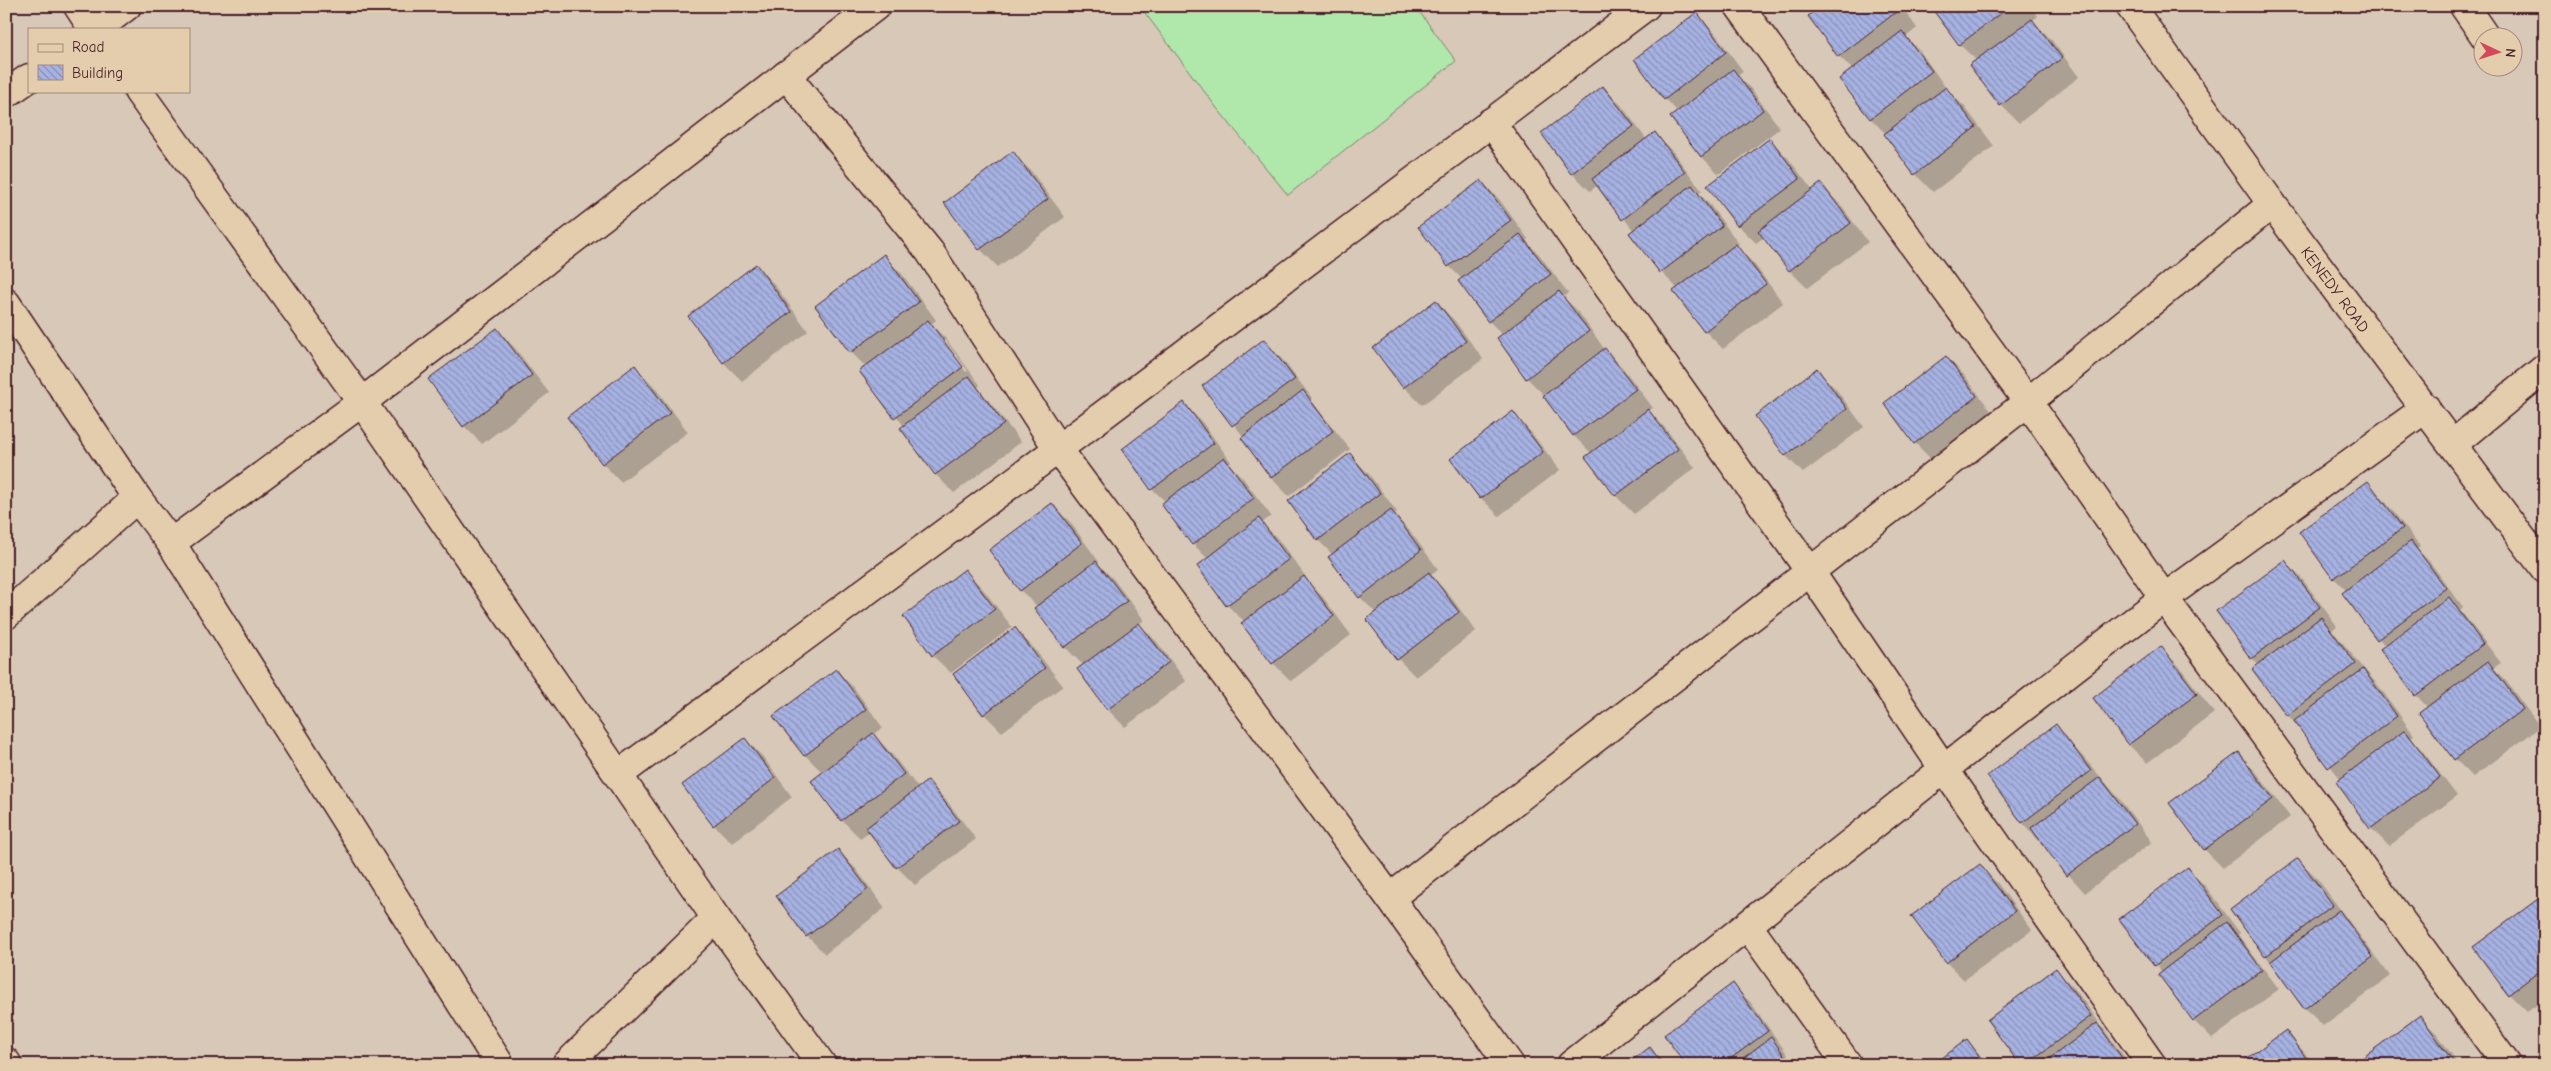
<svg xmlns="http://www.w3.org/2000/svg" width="2551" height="1071" viewBox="0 0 2551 1071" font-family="'Comic Neue',sans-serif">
<defs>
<pattern id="building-back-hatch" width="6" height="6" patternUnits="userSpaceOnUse" patternTransform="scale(1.25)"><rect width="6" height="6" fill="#a6b2e2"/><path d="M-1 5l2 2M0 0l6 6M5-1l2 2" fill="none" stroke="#8990b7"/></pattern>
</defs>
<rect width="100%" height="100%" fill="#d7c8b7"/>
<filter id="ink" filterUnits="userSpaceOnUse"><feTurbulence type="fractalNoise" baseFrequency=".02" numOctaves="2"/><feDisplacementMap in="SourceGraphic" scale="10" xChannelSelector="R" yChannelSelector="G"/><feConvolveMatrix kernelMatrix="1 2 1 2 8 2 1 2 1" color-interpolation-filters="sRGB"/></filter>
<g filter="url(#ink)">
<path fill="#b0e7aa" stroke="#7d836a" d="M1145 6H1415L1456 61 1288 195 1216 107 1142 9Z"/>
<g fill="#0003" fill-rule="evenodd">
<path d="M1815 6H1901L1917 28 1906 37 1920 51 1948 91 1964 106 1994 146 1933 192 1915 174 1886 134 1870 118 1853 70 1839 56Z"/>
<path d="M1932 6H2031L2038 16 2032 21 2050 38 2079 77 2019 123 2001 105 1977 61 1959 44Z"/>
<path d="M1696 14 1714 32 1743 71 1737 75 1751 89 1780 128 1719 174 1701 156 1678 112 1665 99Z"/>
<path d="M1603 87 1621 105 1647 140 1655 134 1673 152 1702 191 1699 193 1710 205 1739 244 1736 246 1754 264 1783 303 1723 349 1705 331 1678 289 1661 272 1634 231 1598 185 1590 191 1572 173Z"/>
<path d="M1770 140 1788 158 1813 191 1821 185 1839 203 1868 242 1807 288 1789 270 1764 237 1756 243 1738 225 1709 186Z"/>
<path d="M1013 153 1031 171 1065 217 998 267 980 249Z"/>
<path d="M1481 181 1499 199 1528 239 1526 241 1538 253 1568 293 1563 297 1577 310 1605 350 1623 368 1653 408 1648 411 1666 429 1695 468 1634 514 1616 496 1587 457 1591 453 1574 436 1545 396 1527 378 1498 339 1503 335 1489 321 1463 280 1449 266 1420 227Z"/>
<path d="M884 256 902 274 936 320 931 324 946 339 980 385 978 387 1021 442 954 493 936 475 902 429 905 427 861 371 866 367 851 352 817 306ZM942 340H945L968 371 966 372Z"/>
<path d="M756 266 774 284 808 331 742 381 724 363 689 316Z"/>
<path d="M1436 302 1454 320 1483 359 1422 405 1404 387 1375 348Z"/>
<path d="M497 330 515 348 549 393 482 444 464 426Z"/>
<path d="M1264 341 1282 359 1312 398 1310 399 1350 449 1289 496 1271 478 1244 437 1204 387Z"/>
<path d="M1946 357 1964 375 1994 415 1933 461 1915 443Z"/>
<path d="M635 367 653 385 688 432 621 482 603 464 568 417Z"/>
<path d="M1817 370 1835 388 1864 427 1803 473 1785 455Z"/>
<path d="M1184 404 1202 422 1231 462 1229 464 1242 477 1271 516 1262 523 1277 538 1306 577 1305 579 1322 596 1351 635 1291 681 1273 663 1245 622 1227 605 1208 559 1193 544 1166 502 1152 489 1123 450Z"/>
<path d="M1512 413 1530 431 1560 470 1499 516 1481 498 1452 459Z"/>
<path d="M1350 455 1368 473 1397 512 1394 515 1409 530 1438 569 1430 575 1447 592 1476 631 1416 677 1398 659 1376 613 1360 597 1333 555 1318 540 1289 501Z"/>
<path d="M2367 483 2385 501 2420 546 2417 549 2429 561 2463 607 2460 610 2501 663 2493 668 2506 681 2540 727 2473 777 2455 759 2428 708 2416 695 2385 646 2344 593 2347 591 2334 578 2300 533Z"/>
<path d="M1052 504 1070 522 1099 562 1097 563 1114 580 1144 620 1139 624 1157 642 1186 681 1125 727 1107 709 1084 666 1065 647 1036 609 1038 607 1020 590Z"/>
<path d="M2285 562 2303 580 2337 626 2332 630 2381 689 2414 735 2410 738 2422 750 2457 796 2389 846 2371 828 2337 782 2341 779 2288 715 2259 665 2252 658Z"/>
<path d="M965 571 983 589 1012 627 951 673 933 656 904 616Z"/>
<path d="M1015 629 1033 647 1063 686 1002 732 984 714Z"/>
<path d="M2161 648 2179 666 2214 713 2147 763 2129 745 2094 699Z"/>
<path d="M836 670 854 688 883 728 873 735 891 753 919 789 928 782 946 800 976 839 915 885 897 867 870 831 860 838 842 820 813 781 823 773 805 755Z"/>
<path d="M2056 726 2118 797 2152 842 2085 893 2023 823 1989 776Z"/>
<path d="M745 739 763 757 792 797 732 843 714 825Z"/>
<path d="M2238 754 2256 772 2290 817 2223 868 2205 850 2171 804Z"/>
<path d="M838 851 856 869 885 908 825 954 807 936Z"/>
<path d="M2298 859 2316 877 2390 976 2323 1026 2305 1008 2266 956Z"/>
<path d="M1980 866 1998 884 2032 930 1964 980 1946 962Z"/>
<path d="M2188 869 2206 887 2240 933 2238 935 2279 989 2212 1039 2194 1021 2160 974 2162 972 2121 919Z"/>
<path d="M2545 900V999L2527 1012 2509 994Z"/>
<path d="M2056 970 2074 988 2130 1065H2022Z"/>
<path d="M1733 985 1751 1003 1795 1065H1688Z"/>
<path d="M2420 1017 2438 1035 2459 1065H2355Z"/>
<path d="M2286 1031 2315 1065H2240Z"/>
<path d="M1967 1041 1989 1065H1935Z"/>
<path d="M1650 1049 1666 1065H1628Z"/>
</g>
<g fill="url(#building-back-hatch)" stroke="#4a1f2b">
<path d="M1821 6H1898L1900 9 1838 57 1808 16Z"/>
<path d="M1930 6H2010L1959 45Z"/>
<path d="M1697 12 1726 52 1664 100 1634 59Z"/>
<path d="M2032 19 2062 58 2000 106 1969 65Z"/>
<path d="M1902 31 1932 71 1870 119 1839 79Z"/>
<path d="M1733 69 1763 110 1701 157 1670 117Z"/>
<path d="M1603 86 1634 126 1571 174 1541 133Z"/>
<path d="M1946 87 1976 127 1914 175 1884 134Z"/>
<path d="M1655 132 1685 172 1622 220 1592 179Z"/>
<path d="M1770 138 1800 179 1737 226 1707 186Z"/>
<path d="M1013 151 1048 199 979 250 944 203Z"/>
<path d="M1481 180 1511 220 1448 267 1418 227Z"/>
<path d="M1821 183 1851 223 1789 271 1758 231Z"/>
<path d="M1692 185 1722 226 1660 273 1629 233Z"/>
<path d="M1520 234 1551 274 1488 322 1458 281Z"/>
<path d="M1736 244 1766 284 1704 332 1673 291Z"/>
<path d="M884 254 919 302 850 353 815 306Z"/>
<path d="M756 264 791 312 723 363 688 316Z"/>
<path d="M1559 291 1589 331 1526 379 1497 338Z"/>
<path d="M1436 300 1466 341 1403 388 1373 348Z"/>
<path d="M928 320 963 367 894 418 859 371Z"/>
<path d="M497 328 532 375 463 427 428 379Z"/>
<path d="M1264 339 1295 379 1232 426 1202 386Z"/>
<path d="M1605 348 1636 389 1573 436 1543 396Z"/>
<path d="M1946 356 1977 396 1914 444 1884 403Z"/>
<path d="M635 365 670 413 602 464 567 417Z"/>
<path d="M1817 368 1847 409 1785 456 1755 416Z"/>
<path d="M969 376 1004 424 935 475 900 428Z"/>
<path d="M1303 390 1333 431 1271 478 1241 438Z"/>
<path d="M1184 402 1214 443 1151 490 1122 449Z"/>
<path d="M1648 409 1678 449 1615 496 1585 457Z"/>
<path d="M1513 411 1543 452 1480 499 1450 459Z"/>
<path d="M1350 453 1380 493 1317 541 1288 501Z"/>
<path d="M1224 457 1254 498 1192 545 1161 504Z"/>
<path d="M2368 481 2403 528 2333 579 2299 532Z"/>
<path d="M1052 503 1082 543 1020 591 989 550Z"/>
<path d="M1391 510 1421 550 1359 598 1328 557Z"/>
<path d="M1259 518 1289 559 1226 606 1197 566Z"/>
<path d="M2411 541 2446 588 2377 640 2342 593Z"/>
<path d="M2285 560 2320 607 2251 659 2216 611Z"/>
<path d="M1096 561 1127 601 1064 648 1034 608Z"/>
<path d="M965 569 995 609 932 656 903 616Z"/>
<path d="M1429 572 1459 612 1397 660 1366 619Z"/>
<path d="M1304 576 1334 616 1272 664 1241 623Z"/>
<path d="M2449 597 2483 644 2415 696 2380 649Z"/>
<path d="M2321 617 2356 664 2287 716 2252 669Z"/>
<path d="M1139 623 1169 662 1107 710 1077 669Z"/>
<path d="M1015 627 1045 668 983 715 953 674Z"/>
<path d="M2161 646 2197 694 2128 745 2093 698Z"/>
<path d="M2488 661 2523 709 2454 760 2419 713Z"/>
<path d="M836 669 866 709 804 756 773 716Z"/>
<path d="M2363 669 2397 716 2328 768 2294 721Z"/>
<path d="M2056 724 2091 771 2022 823 1987 776Z"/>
<path d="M2405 730 2440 777 2370 829 2336 782Z"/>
<path d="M873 733 904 774 841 821 811 781Z"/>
<path d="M745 738 775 778 713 826 682 785Z"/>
<path d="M2239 752 2273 799 2204 850 2169 803Z"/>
<path d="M2100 777 2135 824 2066 876 2031 828Z"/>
<path d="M928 780 959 821 896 868 866 828Z"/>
<path d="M838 849 868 889 806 937 776 896Z"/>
<path d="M2298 858 2333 905 2265 957 2230 909Z"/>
<path d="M1980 864 2015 911 1946 963 1911 916Z"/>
<path d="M2188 867 2223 915 2154 966 2119 919Z"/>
<path d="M2542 896 2545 899V967L2508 995 2473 947Z"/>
<path d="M2339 910 2373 957 2304 1009 2270 962Z"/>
<path d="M2227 922 2262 970 2193 1021 2158 974Z"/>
<path d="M2056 968 2091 1016 2025 1065H2020L1987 1020Z"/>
<path d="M1733 983 1768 1031 1722 1065H1686L1664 1035Z"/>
<path d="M2420 1015 2454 1063 2451 1065H2353Z"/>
<path d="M2097 1023 2127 1065H2041Z"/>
<path d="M2286 1030 2311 1065H2238Z"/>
<path d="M1771 1037 1791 1065H1734Z"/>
<path d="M1967 1039 1986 1065H1933Z"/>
<path d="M1650 1047 1663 1065H1626Z"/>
</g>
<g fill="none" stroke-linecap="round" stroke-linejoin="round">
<g stroke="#4a1f2b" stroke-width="31">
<g id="minor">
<path d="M78 6 93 29"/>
<path d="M1739 6 2028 402 2164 598 2507 1065"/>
<path id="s1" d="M2130 6 2272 204 2545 569"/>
<path d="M2464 6 2486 38"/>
<path d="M97 29 127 6"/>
<path d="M786 75 930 252 1058 449 1390 898 1510 1065"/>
<path d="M138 91 362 402 876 6"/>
<path d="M6 94 29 78"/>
<path d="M1491 122 1809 570 1944 769 2152 1065"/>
<path d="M2453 444 2545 368"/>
<path d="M171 543 362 402 618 775"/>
<path d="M6 615 137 498"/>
<path d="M1390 898 2028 402 2272 204"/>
<path d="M1748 926 1848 1065"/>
<path d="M6 1062 8 1065"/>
<path d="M566 1065 716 918"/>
<path d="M822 1065 716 918 618 775 1058 449 1646 6"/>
<path d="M1571 1065 1944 769 2164 598 2426 408"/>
</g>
</g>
<g stroke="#4a1f2b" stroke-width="31">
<path id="major" d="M6 303 137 498 171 543 500 1065"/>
</g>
<use href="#minor" stroke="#e3cdac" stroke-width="28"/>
<use href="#major" stroke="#e3cdac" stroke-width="28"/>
</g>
</g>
<g text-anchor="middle" stroke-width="4.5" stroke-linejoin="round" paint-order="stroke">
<g font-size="16" fill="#4a1f2b" stroke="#e3cdac">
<text dy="6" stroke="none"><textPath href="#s1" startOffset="350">KENEDY ROAD</textPath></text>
</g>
</g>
<rect width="2551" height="1071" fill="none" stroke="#e3cdac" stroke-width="25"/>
<rect x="12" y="12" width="2526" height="1046" fill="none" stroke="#4a1f2b" stroke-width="2" filter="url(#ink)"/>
<rect x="28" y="28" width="162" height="65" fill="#e3cdac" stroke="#a68778"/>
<rect x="38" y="44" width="25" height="8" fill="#e3cdac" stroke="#a68778"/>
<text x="72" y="52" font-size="15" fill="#4a1f2b">Road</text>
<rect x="38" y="65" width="25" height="15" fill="url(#building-back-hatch)" stroke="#a68778"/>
<text x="72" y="78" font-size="15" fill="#4a1f2b">Building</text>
<g transform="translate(2498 52) rotate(94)"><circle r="24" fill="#e3cdac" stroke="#a68778"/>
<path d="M0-4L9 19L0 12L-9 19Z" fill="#d1495b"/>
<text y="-8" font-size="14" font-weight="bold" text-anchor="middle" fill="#4a1f2b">N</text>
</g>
</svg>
